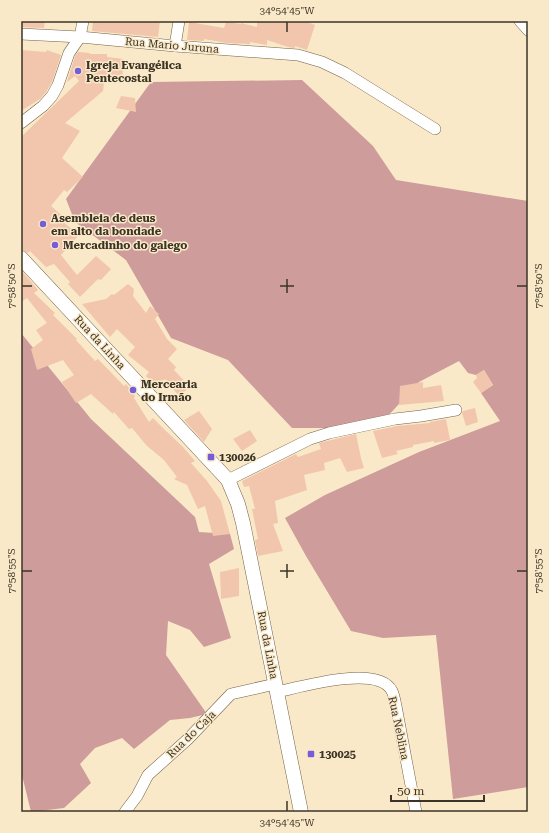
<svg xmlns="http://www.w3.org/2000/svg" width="549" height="833" viewBox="0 0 549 833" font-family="'Roboto Serif',serif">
<rect width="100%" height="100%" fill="#fae9c8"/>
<g fill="#ce9c9a">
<path d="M302 80 373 146 396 180 528 201V787L453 799 436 635 383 638 351 631 306 556 285 518 325 495 419 452 500 421 481 393 493 385 484 370 476 375 468 373 459 361 419 382 377 428H292L228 360 171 338 126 260 75 222 66 199 151 82Z"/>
<path d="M21 333 91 419 195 517 199 532 230 534 234 549 209 564 231 638 204 647 190 630 168 621 166 655 207 714 190 718 170 720 134 749 122 738 95 748 80 764 91 783 64 808 31 812 21 771Z"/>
</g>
<g fill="#f1c6ac">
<path d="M21 21H45L44 28 21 27Z"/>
<path d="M93 21H160L158 37 92 31Z"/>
<path d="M257 21H305L315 25 307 50 295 46V48L288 47 267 40V45L250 42V44L227 43 204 39V41L187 40 189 22 224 28 226 22 241 24V23L257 27Z"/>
<path d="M21 50 46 52 47 50 61 55 52 82 46 92 40 99 21 111Z"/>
<path d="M78 52 90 53V54H107V57L124 59 122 81 104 82 103 91 65 123 80 131 62 158 83 177 67 192 64 190 51 206 65 218 62 221 79 235 61 255 77 275 96 256 111 269 101 280 98 279 80 297 68 284 70 282 54 264 46 267 30 251 28 253 21 250V137L79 81 75 76 67 82 75 56Z"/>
<path d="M121 96 135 98 136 112 116 108Z"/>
<path d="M21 270 38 290 34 293 55 313 53 315 77 339 76 340 95 361 98 359 124 386 126 384 135 396 134 398 149 422 153 418 166 431 183 447 195 461 191 463 207 481 221 501 230 534 213 536 205 506 198 509 187 485 174 479 177 477 164 460 147 446 132 428 129 429 114 412 113 414 91 394 76 403 62 382 74 375 63 360 37 370 31 349 43 340 36 330 47 323 27 298 21 302Z"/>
<path d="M128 284 134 289 133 296 146 313 150 306 159 314 155 319 167 339 177 349 168 359 176 367 174 370 190 387 179 396 165 379 157 387 146 376 149 372 128 355 135 347 117 329 110 337 82 304 106 299 112 294 114 295Z"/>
<path d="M484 370 493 385 481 393 473 382 477 378 476 375Z"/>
<path d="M423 382V388L441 385 444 401 399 405 400 386Z"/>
<path d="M475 408 478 422 466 426 462 413 463 411Z"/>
<path d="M199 411 212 429 204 442 184 420Z"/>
<path d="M446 419 450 440 434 443V441L413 445V447L396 451 398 454 382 458 373 431 397 426 430 423V422Z"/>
<path d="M250 430 257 441 242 451 233 439Z"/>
<path d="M356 434 361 458 364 468 347 472 340 458 324 463 325 470 304 475 307 490 275 501 278 523 273 524 283 551 258 556 255 540 258 539 252 509H255L249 486 244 487 242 481 296 454 298 457 321 449 319 443Z"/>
<path d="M239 568V596L221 599 220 572Z"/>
</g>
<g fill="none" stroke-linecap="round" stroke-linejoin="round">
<g stroke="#726245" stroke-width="12">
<g id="minor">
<path d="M520 21 528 30"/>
<path d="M21 34 80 37 175 46 298 55 322 62 345 73 435 129"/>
<path d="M175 46 179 21"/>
<path d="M21 123 43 106 52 96 58 85 69 53 80 37 83 21"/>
<path d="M228 480 310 439 329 433 395 419 421 416 456 410"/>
<path d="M277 692C300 687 378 664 392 691 394 695 395 701 396 706L416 812"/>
<path d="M125 812 137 796 148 775 188 739 231 694 275 684"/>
</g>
</g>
<g stroke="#726245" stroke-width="15">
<path id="tertiary" d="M21 258 228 480 238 504 243 523 301 812"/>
</g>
<use href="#minor" stroke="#fff" stroke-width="11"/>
<use href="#tertiary" stroke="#fff" stroke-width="14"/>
</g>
<path fill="none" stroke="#3b3427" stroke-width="1.5" d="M287 22V32M287 279V293M22 286H32M280 286H294M517 286H527M287 564V578M22 571H32M280 571H294M517 571H527M287 801V811"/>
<g fill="#755dd8" stroke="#fae9c8" stroke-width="1.5">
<circle cx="78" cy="71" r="4"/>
<circle cx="43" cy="224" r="4"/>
<circle cx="55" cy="245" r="4"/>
<circle cx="133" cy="390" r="4"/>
<rect x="207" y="453" width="8" height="8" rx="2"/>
<rect x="307" y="750" width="8" height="8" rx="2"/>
</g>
<g text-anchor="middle" stroke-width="3" stroke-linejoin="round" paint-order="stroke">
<g font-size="11" fill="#3b3427" stroke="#fae9c8">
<text transform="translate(172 45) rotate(5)" y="4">Rua Mario Juruna</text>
<text transform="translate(100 342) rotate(47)" y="4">Rua da Linha</text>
<text transform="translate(268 645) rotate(79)" y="4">Rua da Linha</text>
<text transform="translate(399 728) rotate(78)" y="4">Rua Neblina</text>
<text transform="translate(191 734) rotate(-44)" y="4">Rua do Caja</text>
</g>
<g font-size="11" font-weight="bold" fill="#3b3427" stroke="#fae9c8" text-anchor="start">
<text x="86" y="69">Igreja Evangélica<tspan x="86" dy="13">Pentecostal</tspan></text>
<text x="51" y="222">Asembleia de deus<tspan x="51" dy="13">em alto da bondade</tspan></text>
<text x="63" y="249">Mercadinho do galego</text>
<text x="141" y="388">Mercearia<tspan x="141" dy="13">do Irmão</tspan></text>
<text x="219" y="461">130026</text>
<text x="319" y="758">130025</text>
</g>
</g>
<rect width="549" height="833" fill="none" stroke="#fae9c8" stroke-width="44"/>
<path d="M391 795v6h93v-6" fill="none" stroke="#3b3427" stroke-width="2"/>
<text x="397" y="795" font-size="12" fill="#3b3427" stroke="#fae9c8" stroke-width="3" paint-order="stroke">50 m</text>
<rect x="22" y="22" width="505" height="789" fill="none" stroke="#3b3427" stroke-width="1.5"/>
<g font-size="10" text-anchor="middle" fill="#3b3427">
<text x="287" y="14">34°54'45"W</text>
<text transform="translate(11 286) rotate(-90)" y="4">7°58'50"S</text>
<text transform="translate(538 286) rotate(-90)" y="4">7°58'50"S</text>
<text transform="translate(11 571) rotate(-90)" y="4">7°58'55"S</text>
<text transform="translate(538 571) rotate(-90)" y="4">7°58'55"S</text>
<text x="287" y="826">34°54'45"W</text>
</g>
</svg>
